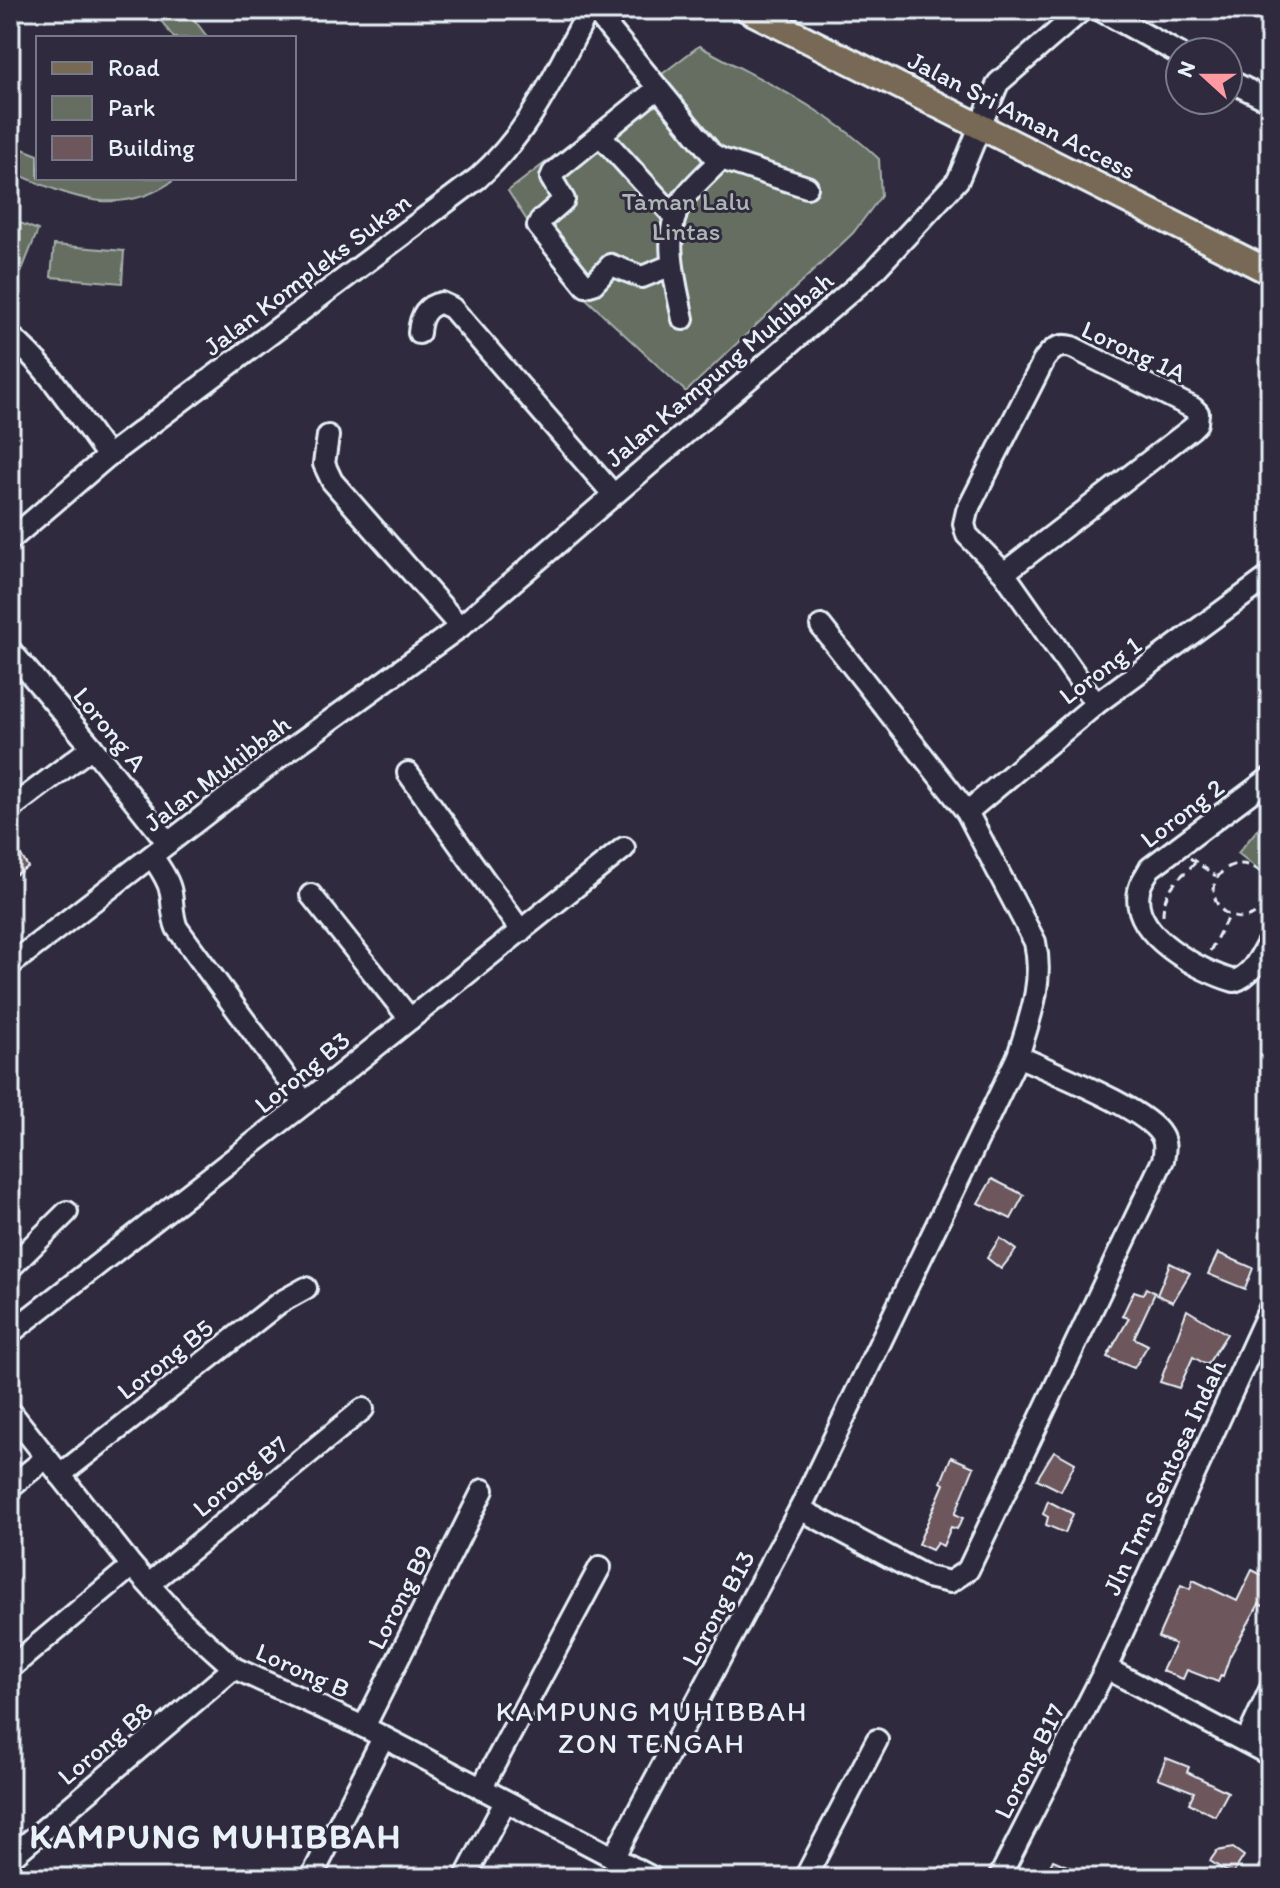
<svg xmlns="http://www.w3.org/2000/svg" width="1280" height="1888" viewBox="0 0 1280 1888" font-family="Itim,sans-serif">
<rect width="100%" height="100%" fill="#2f2a3d"/>
<filter id="ink" filterUnits="userSpaceOnUse"><feTurbulence type="fractalNoise" baseFrequency=".0125" numOctaves="2"/><feDisplacementMap in="SourceGraphic" scale="16" xChannelSelector="R" yChannelSelector="G"/><feConvolveMatrix kernelMatrix="1 2 1 2 8 2 1 2 1" color-interpolation-filters="sRGB"/></filter>
<g filter="url(#ink)">
<g fill="#656e61" stroke="#a6b0ac" stroke-width="2">
<path d="M138 10H187L208 38H174L162 22Z"/>
<path d="M699 46C761 80 828 109 879 159L881 196 853 233 686 392 564 278 508 191Z"/>
<path d="M10 144 38 155V178H177C120 221 68 196 10 171Z"/>
<path d="M10 219 38 230 20 275 10 271Z"/>
<path d="M54 245 124 251 122 283 51 277Z"/>
<path d="M1270 814V879L1238 853Z"/>
</g>
<g fill="#6d575c" stroke="#e8f1f8" stroke-width="2">
<path d="M10 837 28 867 10 878Z"/>
<path d="M992 1179 1024 1195 1011 1219 978 1203Z"/>
<path d="M1000 1238 1016 1250 1001 1269 987 1258Z"/>
<path d="M1218 1253 1253 1268 1245 1289 1208 1274Z"/>
<path d="M1170 1263 1190 1273 1173 1302 1157 1295Z"/>
<path d="M1146 1288 1155 1293 1134 1338 1148 1345 1134 1368 1107 1357 1129 1318 1122 1316 1134 1291 1143 1294Z"/>
<path d="M1187 1310 1227 1334 1207 1365 1193 1357 1179 1388 1160 1382Z"/>
<path d="M1054 1451 1075 1463 1061 1491 1037 1479Z"/>
<path d="M951 1457 974 1467 955 1514 963 1518 957 1529 951 1527 943 1546 937 1543 932 1550 918 1544 944 1484 941 1482Z"/>
<path d="M1048 1501 1073 1514 1065 1533 1046 1525 1048 1517 1043 1514Z"/>
<path d="M1252 1570 1270 1579V1609L1259 1604 1230 1656 1223 1676 1221 1675 1218 1682 1187 1670 1183 1679 1162 1671 1175 1644 1158 1637 1181 1585 1190 1589 1193 1580 1237 1601Z"/>
<path d="M1166 1758 1189 1767 1187 1772 1228 1792 1215 1816 1189 1803 1194 1792 1158 1778Z"/>
<path d="M1233 1848 1244 1856 1232 1875 1210 1861 1217 1851Z"/>
<path d="M1053 1860 1095 1878H1044Z"/>
</g>
<g fill="none" stroke-linecap="round" stroke-linejoin="round">
<g stroke="#e8f1f8" stroke-width="26">
<g id="minor">
<path d="M594 10 712 154 721 159 807 187"/>
<path d="M1100 10 1180 54"/>
<path d="M1228 80 1270 101"/>
<path d="M658 88 553 173 551 178 564 200 541 220 538 226 586 286 593 284 611 265 642 277 672 265"/>
<path d="M601 136 675 217"/>
<path d="M683 319C676 284 661 234 682 201 692 186 708 173 721 159"/>
<path d="M419 333C420 318 425 306 441 303L452 308 613 494"/>
<path d="M10 336C48 366 79 418 108 456"/>
<path d="M328 436 324 464 332 481 460 627"/>
<path d="M10 540 108 456 478 178C534 127 554 74 589 10"/>
<path d="M1004 573 1191 429 1197 423 1198 413 1193 408 1072 347C1059 343 1051 350 1044 360L967 511 964 524 967 535 1004 573 1096 704"/>
<path d="M10 650 92 747 168 843"/>
<path d="M408 773 521 931"/>
<path d="M1270 778 1150 868C1146 876 1140 882 1139 891 1130 935 1200 971 1234 981 1253 975 1261 955 1270 939"/>
<path d="M10 809 92 747"/>
<path d="M967 812 1096 704 1270 576"/>
<path d="M152 856C159 867 169 880 171 893 173 905 172 916 177 928L305 1103"/>
<path d="M311 895 410 1019"/>
<path d="M10 965 281 756 460 627 872 273 958 180 998 83 1082 10"/>
<path d="M10 1268 67 1212"/>
<path d="M10 1333 305 1103 624 848"/>
<path d="M10 1411 132 1566 183 1622 234 1668 364 1727 653 1878"/>
<path d="M60 1475 279 1303 306 1288"/>
<path d="M10 1487 46 1458"/>
<path d="M800 1509 927 1577 950 1582 968 1570 1163 1160C1165 1151 1166 1143 1161 1135 1146 1108 1049 1071 1018 1056"/>
<path d="M149 1584 363 1409"/>
<path d="M10 1668 132 1566"/>
<path d="M1106 1668 1270 1755"/>
<path d="M364 1727 483 1490"/>
<path d="M1246 1742 1270 1690"/>
<path d="M481 1789 600 1567"/>
<path d="M10 1858 234 1668"/>
<path d="M613 1858 800 1509 1018 1056C1030 1017 1044 983 1035 942L967 812 821 626"/>
<path d="M311 1878 383 1738"/>
<path d="M465 1878 505 1802"/>
<path d="M805 1878 877 1740"/>
<path d="M999 1878 1106 1668 1270 1308"/>
</g>
</g>
<g stroke="#e8f1f8" stroke-width="30">
<path id="major" d="M748 10 1270 272"/>
</g>
<g stroke="#e8f1f8" stroke-width="3" stroke-dasharray="8 6" stroke-linecap="butt">
<path d="M1190 858 1216 876"/>
<circle cx="1241" cy="891" r="27"/>
<path d="M1163 915C1163 891 1178 879 1195 863"/>
<path d="M1265 923 1270 913"/>
<path d="M1210 951 1229 915"/>
</g>
<use href="#minor" stroke="#2f2a3d" stroke-width="20"/>
<use href="#major" stroke="#776954" stroke-width="24"/>
</g>
</g>
<g text-anchor="middle" stroke-width="6" stroke-linejoin="round" paint-order="stroke">
<g font-size="26" fill="#e8f1f8" stroke="#2f2a3d">
<text transform="translate(1022 115) rotate(27)" y="9">Jalan Sri Aman Access</text>
<text transform="translate(307 274) rotate(-37)" y="9">Jalan Kompleks Sukan</text>
<text transform="translate(1134 351) rotate(25)" y="9">Lorong 1A</text>
<text transform="translate(719 369) rotate(-40)" y="9">Jalan Kampung Muhibbah</text>
<text transform="translate(1100 670) rotate(-37)" y="9">Lorong 1</text>
<text transform="translate(110 729) rotate(51)" y="9">Lorong A</text>
<text transform="translate(217 773) rotate(-37)" y="9">Jalan Muhibbah</text>
<text transform="translate(1182 813) rotate(-37)" y="9">Lorong 2</text>
<text transform="translate(302 1072) rotate(-39)" y="9">Lorong B3</text>
<text transform="translate(165 1359) rotate(-38)" y="9">Lorong B5</text>
<text transform="translate(240 1476) rotate(-39)" y="9">Lorong B7</text>
<text transform="translate(1164 1477) rotate(-65)" y="9">Jln Tmn Sentosa Indah</text>
<text transform="translate(400 1597) rotate(-63)" y="9">Lorong B9</text>
<text transform="translate(718 1608) rotate(-62)" y="9">Lorong B13</text>
<text transform="translate(303 1670) rotate(24)" y="9">Lorong B</text>
<text transform="translate(105 1743) rotate(-40)" y="9">Lorong B8</text>
<text transform="translate(1029 1761) rotate(-63)" y="9">Lorong B17</text>
</g>
<g font-size="26" fill="#adb6b4" stroke="#2f2a3d">
<text x="686" y="210">Taman Lalu<tspan x="686" dy="30">Lintas</tspan></text>
</g>
<g font-size="28" letter-spacing="2" fill="#e8f1f8" stroke="#2f2a3d">
<text x="652" y="1721">KAMPUNG MUHIBBAH<tspan x="652" dy="32">ZON TENGAH</tspan></text>
</g>
<g font-size="34" font-weight="bold" letter-spacing="2" fill="#e8f1f8" stroke="#2f2a3d">
<text x="216" y="1848">KAMPUNG MUHIBBAH</text>
</g>
</g>
<rect width="1280" height="1888" fill="none" stroke="#2f2a3d" stroke-width="40"/>
<rect x="20" y="20" width="1240" height="1848" fill="none" stroke="#e8f1f8" stroke-width="3" filter="url(#ink)"/>
<rect x="36" y="36" width="260" height="144" fill="#2f2a3d" stroke="#797a88" stroke-width="2"/>
<rect x="52" y="62" width="40" height="12" fill="#776954" stroke="#797a88" stroke-width="2"/>
<text x="108" y="76" font-size="24" fill="#e8f1f8">Road</text>
<rect x="52" y="96" width="40" height="24" fill="#656e61" stroke="#797a88" stroke-width="2"/>
<text x="108" y="116" font-size="24" fill="#e8f1f8">Park</text>
<rect x="52" y="136" width="40" height="24" fill="#6d575c" stroke="#797a88" stroke-width="2"/>
<text x="108" y="156" font-size="24" fill="#e8f1f8">Building</text>
<g transform="translate(1204 76) rotate(291)"><circle r="38" fill="#2f2a3d" stroke="#797a88" stroke-width="2"/>
<path d="M0-6L14 30L0 20L-14 30Z" fill="#ff9aa2"/>
<text y="-12" font-size="22" font-weight="bold" text-anchor="middle" fill="#e8f1f8">N</text>
</g>
</svg>
